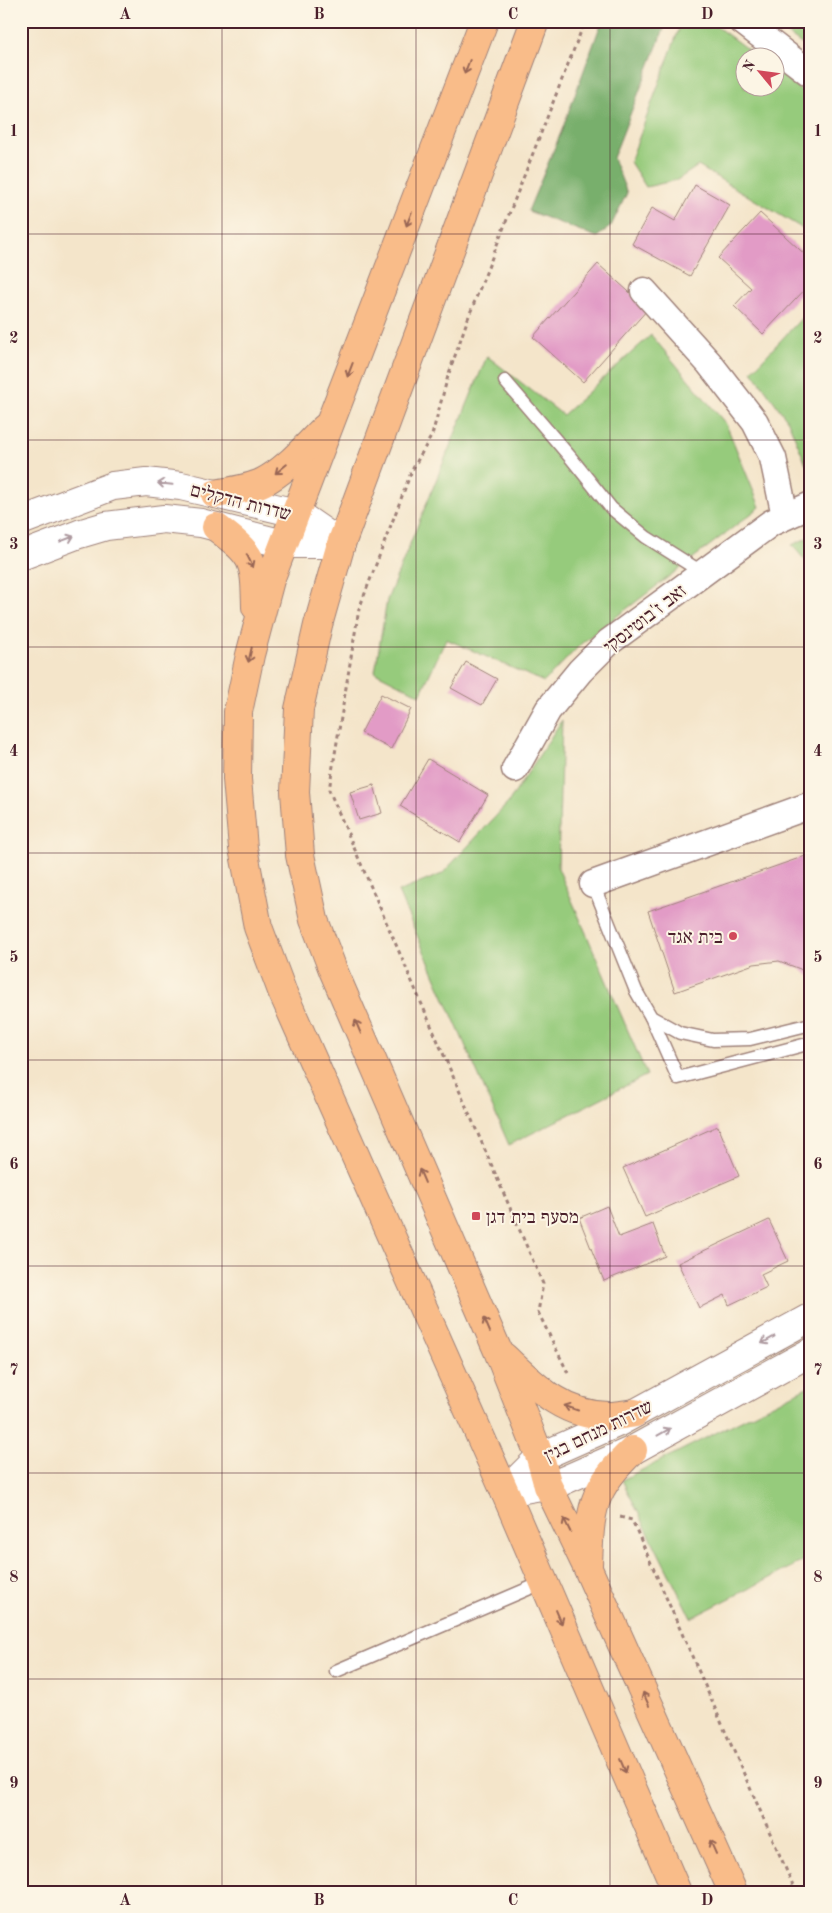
<svg xmlns="http://www.w3.org/2000/svg" width="832" height="1913" viewBox="0 0 832 1913" font-family="'Old Standard TT','Frank Ruhl Libre',serif">
<rect width="100%" height="100%" fill="#fcf5e5"/>
<filter id="ink" filterUnits="userSpaceOnUse"><feTurbulence type="fractalNoise" baseFrequency=".02" numOctaves="2"/><feDisplacementMap in="SourceGraphic" scale="10" xChannelSelector="R" yChannelSelector="G"/><feConvolveMatrix kernelMatrix="1 2 1 2 8 2 1 2 1" color-interpolation-filters="sRGB"/></filter>
<filter id="wash" filterUnits="userSpaceOnUse"><feTurbulence type="fractalNoise" baseFrequency=".0096" numOctaves="4" result="noise"/><feDisplacementMap in="SourceGraphic" scale="20" xChannelSelector="R" yChannelSelector="G"/><feGaussianBlur stdDeviation="1.12" result="paint"/><feColorMatrix in="noise" values="0 0 0 0 0 0 0 0 0 0 0 0 0 0 0 0 0 1.4 0 .05"/><feComposite in="paint" operator="in"/></filter>
<g filter="url(#wash)">
<rect width="100%" height="100%" fill="#f4e5ca"/>
<g fill="#96cb7c" stroke="#707554">
<path d="M682 21H709L758 57 744 58V88H774L775 70 811 98V237L800 227 698 166 677 180 646 187 630 162Z"/>
<path d="M770 21H811V51Z"/>
<path d="M811 308V476L788 421 752 371Z"/>
<path d="M651 335 726 424 760 507 582 643 544 682 446 639 420 695 375 672 387 600 487 356 563 415Z"/>
<path d="M811 536V567L792 545Z"/>
<path d="M562 720 558 868 647 1075 509 1145 398 892 442 874 509 802Z"/>
<path d="M811 1385V1557L691 1618 622 1480Z"/>
</g>
<path fill="#78af6c" stroke="#61674c" d="M602 21H667L613 158 627 193 611 226 597 237 528 211 562 130Z"/>
<g id="blocks">
<g fill="#e29bc6">
<path d="M695 185 730 205 690 276 632 244 652 208 675 221Z"/>
<path d="M760 213 811 260V283L763 334 734 306 751 288 718 258Z"/>
<path d="M598 264 648 309 583 382 533 337Z"/>
<path d="M466 662 497 679 482 705 451 688Z"/>
<path d="M381 694 411 709 391 749 361 733Z"/>
<path d="M428 759 488 795 460 842 400 806Z"/>
<path d="M374 785 382 813 359 820 350 792Z"/>
<path d="M811 854V977L800 969 779 961 754 964 675 992 648 911Z"/>
<path d="M718 1126 739 1176 645 1217 623 1168Z"/>
<path d="M607 1206 619 1237 653 1224 665 1256 604 1281 579 1218Z"/>
<path d="M769 1220 788 1261 761 1274 767 1287 729 1305 725 1295 699 1308 678 1263Z"/>
</g>
</g>
</g>
<g filter="url(#ink)">
<use href="#blocks" fill-opacity="0" stroke="#9f827a" stroke-width="1"/>
<g fill="none" stroke-linecap="round" stroke-linejoin="round">
<g stroke="#9f827a" stroke-width="15">
<g id="service">
<path d="M505 381 571 458 611 508 646 537 703 573"/>
<path d="M593 884 636 991 651 1017 680 1033 713 1040 750 1039 811 1024"/>
<path d="M651 1017 678 1078 811 1043"/>
<path d="M336 1671 544 1582"/>
</g>
</g>
<g stroke="#9f827a" stroke-width="29">
<g id="minor">
<path d="M742 21 811 74"/>
<path d="M644 291 709 363 755 422 773 458 785 516"/>
<path d="M515 769 548 710 580 671 609 642 771 523 811 505"/>
<path d="M593 884 811 805"/>
</g>
</g>
<g stroke="#9f827a" stroke-width="30">
<g id="tertiary">
<path d="M21 521 113 486 146 482 181 486 296 513 341 544"/>
<path d="M21 556 79 534 106 526 164 519 201 523 284 544H341"/>
<path d="M524 1489 558 1483 633 1450 811 1352"/>
<path d="M505 1492 540 1457 619 1422 811 1317"/>
</g>
</g>
<g stroke="#9f827a" stroke-width="30">
<g id="primary">
<path d="M484 21 270 580 250 655 238 712 237 779 243 848 258 927 282 991 505 1492 677 1892"/>
<path d="M535 21 341 544 318 625 299 709 295 792 300 855 314 920 333 970 498 1351 540 1457 548 1486 588 1569 733 1892"/>
<path d="M215 494C231 491 249 489 263 482 287 470 306 446 325 428"/>
<path d="M216 527C254 556 255 559 256 607"/>
<path d="M504 1357C535 1386 563 1416 609 1416 617 1416 627 1414 635 1413"/>
<path d="M588 1565C590 1510 591 1489 633 1450"/>
</g>
</g>
<g stroke="#9f827a" stroke-width="3" stroke-dasharray="4 4" stroke-linecap="butt">
<path d="M568 1373 538 1312 543 1284 329 790 359 609 412 470 432 435 448 376 467 321 585 21"/>
<path d="M620 1517 632 1520 796 1892"/>
</g>
<use href="#service" stroke="#fff" stroke-width="12"/>
<use href="#minor" stroke="#fff" stroke-width="26"/>
<use href="#tertiary" stroke="#fff" stroke-width="28"/>
<use href="#primary" stroke="#f9bc89" stroke-width="28"/>
</g>
<defs><path id="oneway-shaft" d="M-6 0H5M1.5-3L5.5 0L1.5 3" fill="none" stroke-width="1.6" stroke-linecap="round" stroke-linejoin="round" transform="scale(1.25)"/></defs>
<g stroke="#965">
<use href="#oneway-shaft" transform="translate(467 67) rotate(111)"/>
<use href="#oneway-shaft" transform="translate(409 219) rotate(111)"/>
<use href="#oneway-shaft" transform="translate(350 370) rotate(111)"/>
<use href="#oneway-shaft" transform="translate(281 469) rotate(141)"/>
<use href="#oneway-shaft" transform="translate(250 561) rotate(64)"/>
<use href="#oneway-shaft" transform="translate(250 655) rotate(103)"/>
<use href="#oneway-shaft" transform="translate(358 1027) rotate(-113)"/>
<use href="#oneway-shaft" transform="translate(422 1176) rotate(-113)"/>
<use href="#oneway-shaft" transform="translate(487 1325) rotate(-113)"/>
<use href="#oneway-shaft" transform="translate(571 1408) rotate(-161)"/>
<use href="#oneway-shaft" transform="translate(567 1525) rotate(-116)"/>
<use href="#oneway-shaft" transform="translate(559 1617) rotate(67)"/>
<use href="#oneway-shaft" transform="translate(646 1699) rotate(-114)"/>
<use href="#oneway-shaft" transform="translate(623 1766) rotate(67)"/>
<use href="#oneway-shaft" transform="translate(713 1847) rotate(-114)"/>
</g>
<g stroke="#ae9aa0">
<use href="#oneway-shaft" transform="translate(165 484) rotate(-174)"/>
<use href="#oneway-shaft" transform="translate(67 539) rotate(-21)"/>
<use href="#oneway-shaft" transform="translate(768 1340) rotate(151)"/>
<use href="#oneway-shaft" transform="translate(664 1432) rotate(-29)"/>
</g>
</g>
<path fill="none" stroke="#4a1f2b" stroke-width="1" stroke-opacity="0.55" d="M222 21V1892M416 21V1892M610 21V1892M21 234H811M21 440H811M21 647H811M21 853H811M21 1060H811M21 1266H811M21 1473H811M21 1679H811"/>
<g fill="#d1495b" stroke="#fcf5e5" stroke-width="2">
<circle cx="733" cy="936" r="5"/>
<rect x="471" y="1211" width="10" height="10" rx="2.5"/>
</g>
<g text-anchor="middle" stroke-width="4" stroke-linejoin="round" paint-order="stroke">
<g font-size="19" fill="#4a1f2b" stroke="#fcf5e5">
<text transform="translate(241 501) rotate(14)" y="7">שדרות הדקלים</text>
<text transform="translate(644 618) rotate(-38)" y="7">זאב ז'בוטינסקי</text>
<text transform="translate(598 1430) rotate(-26)" y="7">שדרות מנחם בגין</text>
</g>
<g font-size="19" fill="#4a1f2b" stroke="#fcf5e5" text-anchor="end">
<text x="723" y="943">בית אגד</text>
<text x="486" y="1223" text-anchor="start">מסעף בית דגן</text>
</g>
</g>
<rect width="832" height="1913" fill="none" stroke="#fcf5e5" stroke-width="55"/>
<g transform="translate(760 72) rotate(299)"><circle r="24" fill="#fcf5e5" stroke="#b59f9b"/>
<path d="M0-4L9 19L0 12L-9 19Z" fill="#d1495b"/>
<text y="-8" font-size="14" font-weight="bold" text-anchor="middle" fill="#4a1f2b">N</text>
</g>
<rect x="28" y="28" width="776" height="1858" fill="none" stroke="#4a1f2b" stroke-width="2"/>
<g font-size="16" text-anchor="middle" font-weight="bold" fill="#4a1f2b">
<text x="125" y="19">A</text>
<text x="319" y="19">B</text>
<text x="513" y="19">C</text>
<text x="707" y="19">D</text>
<text x="14" y="136">1</text>
<text x="818" y="136">1</text>
<text x="14" y="343">2</text>
<text x="818" y="343">2</text>
<text x="14" y="549">3</text>
<text x="818" y="549">3</text>
<text x="14" y="756">4</text>
<text x="818" y="756">4</text>
<text x="14" y="962">5</text>
<text x="818" y="962">5</text>
<text x="14" y="1169">6</text>
<text x="818" y="1169">6</text>
<text x="14" y="1375">7</text>
<text x="818" y="1375">7</text>
<text x="14" y="1582">8</text>
<text x="818" y="1582">8</text>
<text x="14" y="1788">9</text>
<text x="818" y="1788">9</text>
<text x="125" y="1905">A</text>
<text x="319" y="1905">B</text>
<text x="513" y="1905">C</text>
<text x="707" y="1905">D</text>
</g>
</svg>
